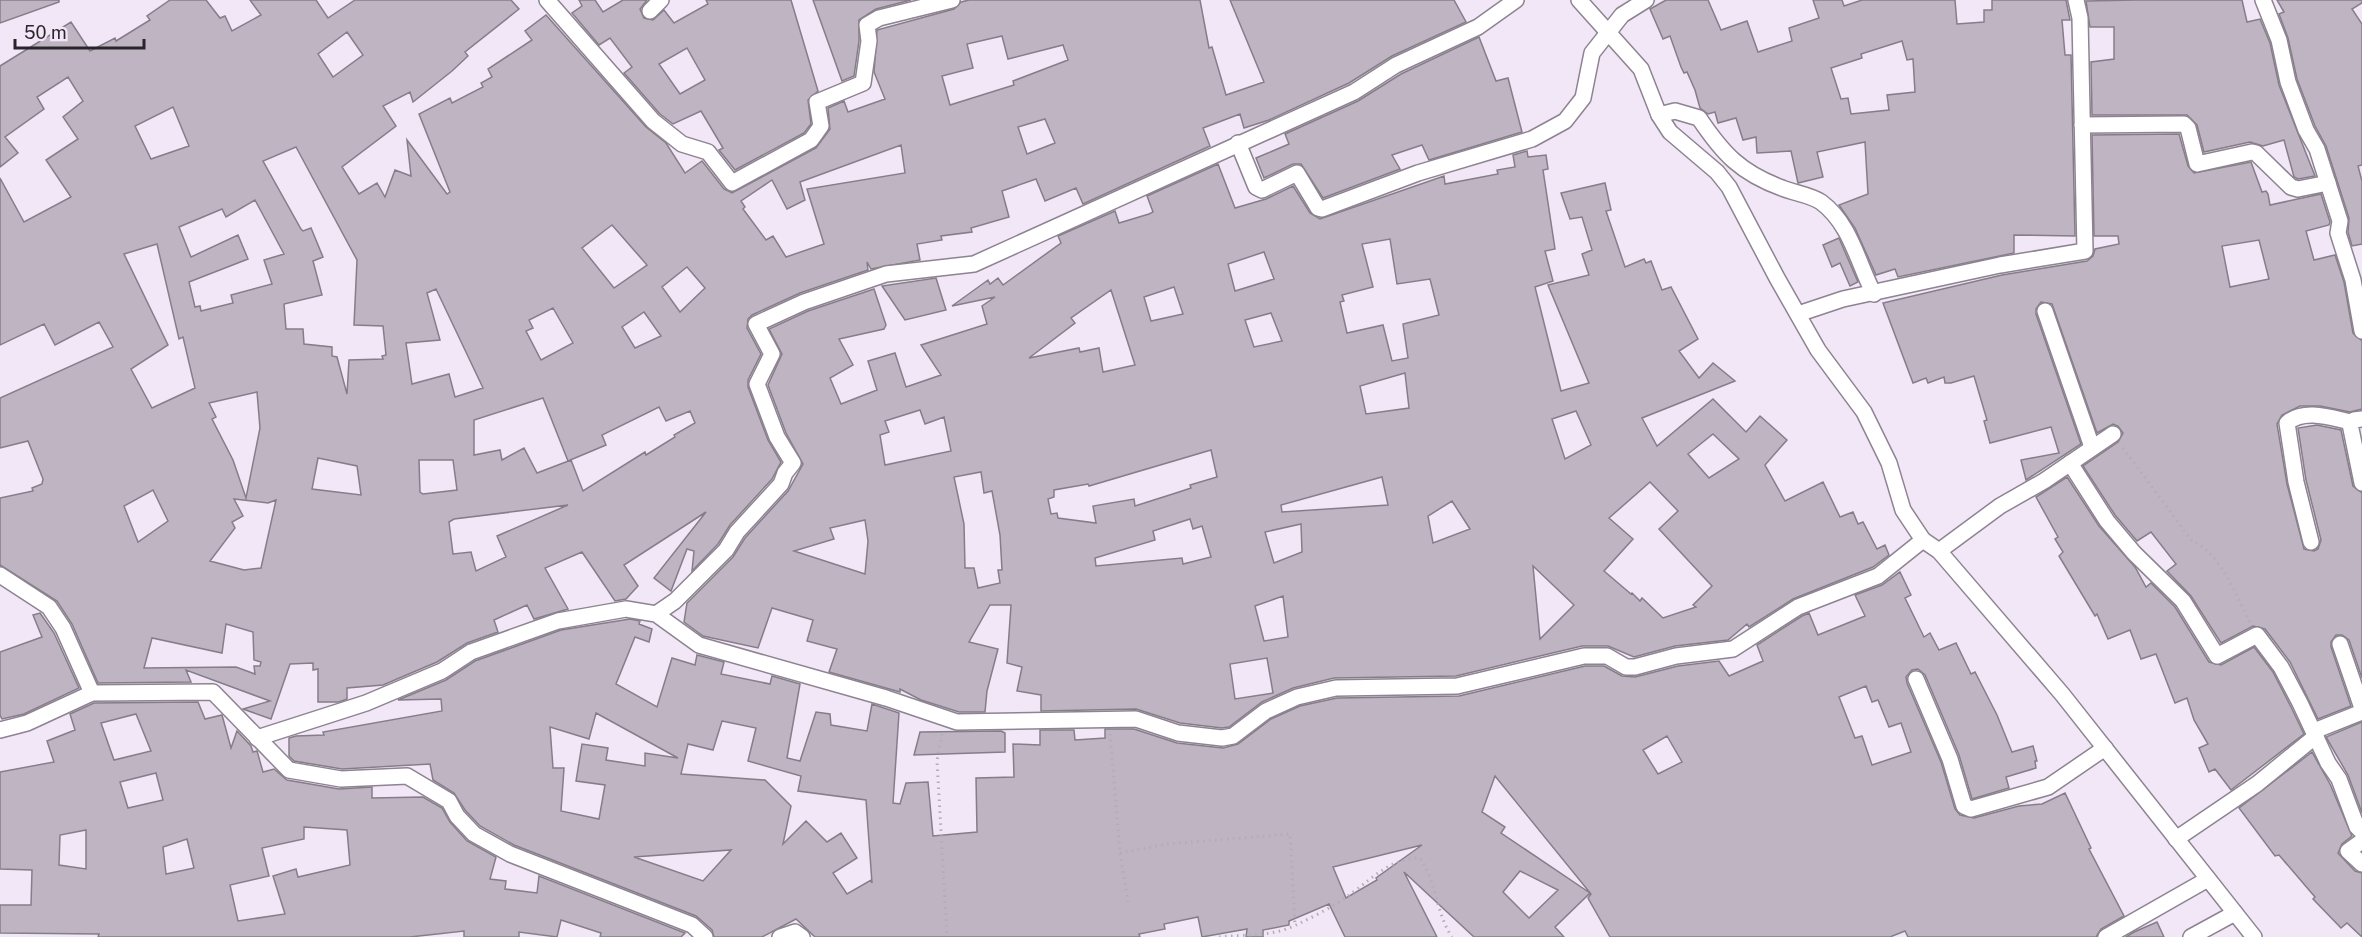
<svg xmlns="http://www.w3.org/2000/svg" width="2362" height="937" viewBox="0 0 2362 937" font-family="'Public Sans',sans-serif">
<rect width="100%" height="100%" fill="#f2e7f6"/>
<g fill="#beb4c2" stroke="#867d8a" stroke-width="1.5" fill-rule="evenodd">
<path d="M0 0H59V2L0 23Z"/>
<path d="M170 0H206L220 18 225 16 232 31 261 15 250 0H316L328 18 355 0H511L519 9 465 52 468 56 452 71 413 102 410 92 383 106 396 126 342 167 359 194 377 183 385 197 395 170 411 176 407 140 447 194 450 192 419 114 450 98 452 103 483 87 481 83 492 77 488 69 532 40 525 31 546 15 646 127 666 143 685 173 702 161 724 189 732 193 816 148 830 129 828 108 844 101 848 112 885 99 874 72 877 30 954 9 961 2 969 0H1200L1209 48 1212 47 1226 95 1264 82 1230 0H1454L1466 22 1392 56 1349 83 1269 120 1244 128 1240 114 1203 128 1210 146 1083 204 1076 188 1045 201 1036 179 1002 191 1009 217 971 228 972 232 941 236 942 240 917 244 920 260 871 269 867 262 868 270 800 293 752 315 748 319 747 328 761 354 748 380V387L768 440 781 462 772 479 730 525 718 544 692 571 694 551 687 549 671 591 654 578 706 512 624 565 638 586 626 599 615 601 582 552 545 568 568 609 534 619 527 605 494 620 498 632 467 643 437 662 383 685 347 688V699L339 702H318V669L313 670V663L290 664 271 719 243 709 270 701 186 670 191 682 98 683 72 624 57 601 0 565V498L33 491 32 488 42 484 43 479 28 441 0 448V398L113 347 99 322 55 345 44 324 0 345V178L24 222 71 197 46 160 78 139 63 117 83 101 68 77 37 97 44 109 5 137 18 153 0 167V66L71 22 90 51 115 38 116 41 150 20 147 16ZM347 32 363 55 333 77 318 54ZM1002 36 1008 59 1063 45 1068 60 1013 81 1014 85 950 105 942 76 973 68 967 44ZM173 107 189 146 151 159 135 126ZM1045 119 1055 143 1027 154 1018 127ZM901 145 905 173 807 189 824 244 786 257 773 236 766 240 743 209 745 207 741 201 772 180 787 209 805 200 800 182ZM296 147 357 260 354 325 383 326 386 355 382 356 383 359 349 360 347 394 337 357 332 356V347L304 344 303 329H286L284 304 322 295 313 261 323 257 311 228 303 231 301 229 263 161ZM255 200 284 254 264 260 272 284 231 295 233 303 201 311 200 306 195 307 189 282 248 259 238 235 191 257 179 227 222 209 226 217ZM612 225 647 265 614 288 582 248ZM157 244 179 339 183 337 195 388 152 408 131 369 168 345 124 254ZM687 267 705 288 680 312 662 287ZM436 289 483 388 455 397 449 374 412 384 406 343 440 340 427 293ZM553 308 573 343 541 360 526 331 533 328 529 320ZM644 312 661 336 635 348 622 327ZM257 392 260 428 246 498 233 460 212 419 216 417 209 403ZM543 398 568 461 606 445 602 435 659 407 666 421 690 411 695 423 674 435 675 437 646 455 645 452 583 491 571 460 537 473 524 448 502 460 500 450 474 455V420ZM318 458 357 466 361 495 312 489ZM419 460H453L457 490 423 494 420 492ZM153 490 168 521 138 542 124 506ZM234 499 268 503 276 500 261 568 244 570 210 561 235 528 232 522 243 516ZM568 505 497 536 506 557 476 571 471 552 453 554 449 522 454 519ZM226 624 253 632 254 660 261 662 260 666H254L255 674 236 667 144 668 152 638 222 653Z"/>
<path d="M579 0H595L603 12 623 0H647L640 9 644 18 653 20 664 10 674 23 708 4 706 0H791L818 91 808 100 811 124 804 133 735 170 719 150 723 148 701 111 673 124 660 114 624 73 632 67 610 38 599 45 572 13 582 6ZM687 48 705 80 680 94 659 64Z"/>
<path d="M813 0H911L876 9 859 20V41L854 76 842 81Z"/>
<path d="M1666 0H1708L1721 30 1747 21 1758 52 1792 41 1789 28 1819 18 1813 0H1842L1844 6 1862 0H1955L1957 24 1984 22V10H1992V0H2066L2070 20H2062L2065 55H2071L2075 236 2014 235V253L1898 277 1895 269 1876 275 1855 228 1839 205 1868 194 1865 142 1817 152 1823 177 1798 183 1791 151 1757 153 1756 137 1743 140 1736 118 1718 123 1715 112 1708 114 1700 108 1695 90 1687 72 1684 73 1681 67 1670 36 1663 39 1650 9ZM1902 41 1907 60 1913 59 1915 92 1887 95 1889 110 1851 114 1848 98 1841 99 1831 68 1862 58 1861 54Z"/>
<path d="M2136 0H2242L2247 22 2260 19 2270 43 2279 85 2315 176 2298 179 2294 177 2284 140 2263 146 2250 142 2204 152 2197 125 2187 115H2092L2091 62 2114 59V27H2090L2086 1Z"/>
<path d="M2277 0H2362V3L2352 9 2362 24V165L2358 166 2362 181V244L2352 246 2348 232 2349 218 2326 146 2315 126 2297 79 2288 38 2279 14 2284 12Z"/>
<path d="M1479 37 1496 81 1508 78 1522 132 1429 160 1422 145 1392 155 1400 169 1323 198 1301 164H1293L1264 178 1256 158 1289 144 1285 134 1358 101 1401 74Z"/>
<path d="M2179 134 2188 166 2194 173 2251 162 2262 192 2266 191 2268 194 2270 205 2321 194 2330 222 2329 225 2306 231 2314 260 2335 255 2344 282 2353 333 2362 341V409L2350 412 2320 406H2300L2282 415 2277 424 2287 484 2304 549 2314 551 2318 549 2321 540 2306 480 2298 428 2317 425 2341 430 2353 486 2362 493V678L2349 640 2342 635H2336L2331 642V647L2351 706 2318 719 2290 662 2265 629 2253 626 2221 643 2191 596 2167 571 2176 564 2151 532 2137 541 2115 515 2083 466 2118 442 2123 433 2118 426 2113 424 2097 433 2052 304 2041 302 2036 309V314L2081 444 2026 480 2021 460 2059 453 2051 427 1990 443 1984 421 1987 420 1974 376 1951 383H1945L1944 377 1928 383 1926 378 1913 383 1883 303 2002 275 2087 261 2093 256 2095 249 2119 244 2118 236H2094L2092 135ZM2259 240 2269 279 2230 287 2222 246Z"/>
<path d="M1527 151 1528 157 1546 155 1548 169 1543 170 1555 249 1545 251 1553 281 1535 287 1561 391 1589 383 1548 285 1589 275 1582 254 1592 250 1582 217 1570 219 1561 193 1605 183 1611 210 1606 211 1625 267 1644 259 1646 263 1651 261 1662 290 1671 287 1698 339 1679 351 1699 378 1713 363 1735 381 1642 418 1657 446 1713 399 1746 432 1760 416 1787 440 1765 465 1785 501 1823 482 1840 517 1853 512 1858 524 1863 522 1877 549 1885 545 1889 555 1873 567 1793 599 1749 627 1747 624 1728 640 1675 646 1634 657 1608 646H1582L1456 676 1334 678 1293 688 1262 702 1229 727 1222 728 1180 723 1136 709 1041 711V695L1017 691 1022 667 1007 663 1011 605H990L969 642 998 649 987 691 985 712H959L921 700 900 689V692L829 672 837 649 807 641 813 620 772 608 758 648 703 636 684 622 687 603 733 557 745 538 788 491 803 464 786 433 768 385 782 354 769 329 808 311 874 289 886 325 884 329 839 339 853 365 830 378 841 404 877 390 868 361 895 353 906 387 941 375 921 345 987 324 982 306 995 297 952 306 988 280 990 284 998 278 1003 285 1061 243 1058 236 1115 211 1119 223 1149 214 1153 212 1147 196 1218 164 1235 208 1266 199 1293 186 1310 213 1320 219 1444 176 1445 184 1498 174 1497 170 1515 167 1513 155ZM1390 239 1397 284 1430 279 1439 315 1403 324 1408 358 1392 361 1383 325 1347 333 1340 302 1344 301 1342 295 1373 287 1362 244ZM1264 252 1274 279 1235 291 1228 264ZM1174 287 1183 314 1151 321 1144 297ZM1111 290 1135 365 1103 372 1099 348 1080 352 1079 348 1029 358 1075 323 1071 318ZM1271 313 1282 341 1254 347 1245 320ZM1405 373 1409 408 1366 414 1360 386ZM920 410 925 424 944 417 951 451 885 465 880 435 889 432 885 421ZM1576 411 1591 445 1565 459 1552 419ZM1713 434 1739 459 1709 478 1688 454ZM1211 450 1217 477 1190 485 1191 488 1179 492 1135 506 1134 499 1093 506 1096 523 1058 518 1057 513 1051 514 1048 499 1054 497V490L1088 484 1089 486ZM981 472 984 493 992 491 1000 535 1002 570H998L1000 583 978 588 974 568H965L964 524 954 477ZM1382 477 1388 505 1282 512 1281 505ZM1650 482 1678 511 1659 529 1712 586 1693 605 1696 607 1663 618 1642 598 1640 601 1632 593 1631 594 1604 571 1633 539 1609 518ZM1452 501 1470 529 1433 543 1428 516ZM1190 519 1193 529 1202 526 1211 557 1183 564 1182 558 1096 566 1095 558 1155 540 1153 531ZM865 520 868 541 865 574 794 551 834 539 830 528ZM1301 524 1302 552 1274 563 1265 532ZM1533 566 1574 605 1540 639ZM1283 596 1288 637 1264 641 1255 606ZM1267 658 1273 693 1235 699 1230 664Z"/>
<path d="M1839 238 1858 282 1850 286 1840 263 1832 267 1823 245Z"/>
<path d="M936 278 946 310 905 320 882 286Z"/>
<path d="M2067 477 2099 526 2135 567 2146 587 2151 583 2175 607 2209 662 2221 665 2254 647 2273 672 2291 707 2304 734 2231 790 2215 769 2209 772 2199 748 2208 744 2194 720 2187 698 2175 703 2156 654 2141 659 2130 630 2108 639 2097 614 2095 616 2059 556 2063 552 2055 539 2058 537 2036 497Z"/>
<path d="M1900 572 1911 595 1905 598 1924 637 1930 633 1939 650 1956 643 1971 674 1975 672 1997 715 2012 752 2033 746 2037 761H2035L2036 768 2006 777 2009 788 1972 799 1959 755 1925 675 1918 669 1912 670 1906 677 1907 683 1941 762 1955 809 1960 815 1974 818 2019 806 2042 804 2065 793 2091 848 2089 849 2124 916 2101 929 2096 937H1908L1905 931 1890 937H1610L1588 898 1591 894 1495 776 1482 812 1505 827 1501 833 1590 893 1555 927 1564 937H1474L1404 872 1437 937H1345L1329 904 1289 921V925L1263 930V937H1246L1247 929 1202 937 1198 917 1164 924 1165 929 1139 934 1140 937H815L796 919 762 937H714L712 930 696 916 514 845 480 826 465 810 454 793 433 780 430 764 342 769 294 761 289 756V738L296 736 324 735 323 732 442 711 441 699 398 700 446 680 475 661 561 630 630 619 640 621 639 624 652 629 649 642 635 637 616 684 657 707 672 658 695 665 697 655 724 662 721 674 770 684 772 676 800 684 787 758 800 761 816 712 830 714 831 725 867 731 872 704 899 713 893 803 900 804 906 783 928 782 933 836 977 832 976 778 1014 777 1013 744 1040 745V730H1074L1075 740 1105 738V729H1134L1177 743 1223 748 1238 744 1271 719 1300 706 1337 698 1459 696 1585 666H1604L1622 676 1635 677 1678 666 1719 661 1729 676 1763 661 1757 645 1802 616 1809 613 1818 635 1865 616 1855 595 1882 585ZM1866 686 1872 702 1878 700 1889 727 1901 723 1911 752 1872 765 1862 736 1855 738 1839 697ZM596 713 678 758 645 753V766L606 760 608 748 582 744 576 781 605 785 599 819 561 811 564 768H553L550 727 589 739ZM722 721 756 728 748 761 801 776 798 791 866 800 872 883 871 880 847 894 833 873 857 858 841 833 827 842 806 821 783 844 791 806 765 780 681 774 688 744 713 750ZM1667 736 1682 762 1658 774 1643 750ZM1422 845 1376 878 1377 880 1346 898 1333 867ZM731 850 703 881 634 857ZM1520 871 1558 890 1529 918 1503 892Z"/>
<path d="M40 613 54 633 79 688 24 714 2 719 0 715V652L42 637 33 615Z"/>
<path d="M198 702 205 719 222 715 231 748 237 731 251 746 253 752 257 751 263 772 274 769 287 780 339 789 372 787V798L423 797 442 808 450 822 467 841 496 857 490 879 506 881 505 889 537 893 539 876 685 933 681 937H600L601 933 561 920 557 937 519 932V937H464V931L410 937H98L99 934 0 933V905H31L32 870 0 869V772L54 762 47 741 75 730 70 714 94 703ZM136 714 151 751 114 760 101 723ZM156 773 163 800 128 808 120 782ZM304 827 347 830 350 865 298 877 296 869 273 876 285 914 238 921 230 885 269 876 262 848 304 839ZM86 830V869L59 865 60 835ZM187 839 194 868 166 874 163 847Z"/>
<path d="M2362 722V813L2348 775 2326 737Z"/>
<path d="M1001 731 1005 733V752L914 755 920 732Z"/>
<path d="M2312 752 2330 784 2352 836 2342 844 2338 853 2355 871 2362 873V937L2347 923 2341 928 2313 899 2315 897 2279 855 2275 856 2239 808Z"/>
<path d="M2157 922 2164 937H2126L2134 932Z"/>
</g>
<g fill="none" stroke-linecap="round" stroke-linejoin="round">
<g stroke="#8d8391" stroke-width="18">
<g id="minor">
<path d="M547 0 653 121 682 144 708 152 732 183 811 140 821 126 817 102 863 83 869 41 867 25 879 18 952 0"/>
<path d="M1579 0 1641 69 1659 115 1670 132 1717 172 1729 187 1777 278 1818 350 1864 412 1889 463 1903 510 1923 540 1939 551 2062 694 2254 937"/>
<path d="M2263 0 2279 40 2288 82 2306 130 2317 149 2340 221 2338 233 2353 280 2362 331"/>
<path d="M650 11 661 0"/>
<path d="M1659 115 1675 111 1699 118C1723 154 1741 173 1782 188 1794 193 1811 195 1821 202 1851 224 1858 264 1874 294"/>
<path d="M2082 125 2184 124 2188 128 2197 164 2252 152 2256 153 2291 187 2298 189 2328 183"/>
<path d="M1238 143 1256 187 1262 190 1297 173 1318 208 1322 209 1418 173 1532 139 1565 121 1583 98 1592 53 1622 15 1646 0"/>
<path d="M2045 311 2092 447"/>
<path d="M1798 314 1843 299 2000 265 2085 251 2080 18 2076 0"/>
<path d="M2362 419 2354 420 2350 424 2362 483"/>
<path d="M2070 463 2107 521 2134 553 2183 601 2217 656 2257 635 2281 667 2300 703 2328 763 2339 779 2357 827 2362 832"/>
<path d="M2311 542 2296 482 2287 423C2304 408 2332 418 2351 422"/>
<path d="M1939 551 2000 506 2044 481 2113 434"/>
<path d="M0 575 49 607 63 628 92 693"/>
<path d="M656 614 675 601 726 550 737 532 781 484 785 473 793 463 777 437 757 384 772 354 756 324 804 302 886 274 974 264 1354 92 1396 65 1478 27 1516 0"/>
<path d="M2340 644 2362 708"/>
<path d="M1916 679 1950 759 1964 806 1971 809 2048 787 2105 748"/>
<path d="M0 730 27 723 92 693 213 692 289 770 341 779 407 776 449 801 457 816 474 834 510 854 692 925 705 937"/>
<path d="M2314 731 2362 712"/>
<path d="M257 738 366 703 442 671 471 652 558 621 626 609 656 614 699 645 886 698 957 722 1136 719 1178 733 1222 738 1233 736 1266 711 1297 697 1336 688 1457 686 1584 656H1607L1626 667H1635L1676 656 1733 649 1798 607 1878 576 1923 540"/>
<path d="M2176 839 2257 784 2316 736"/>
<path d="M2362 841 2348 851 2362 864"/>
<path d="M780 937 795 932 802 937"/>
<path d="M2106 937 2208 879"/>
<path d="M2191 937 2235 913"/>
</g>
</g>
<g stroke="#b4acb8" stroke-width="3" stroke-dasharray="1.5 4.5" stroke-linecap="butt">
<path d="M2123 448 2192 541C2221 553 2236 596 2250 622"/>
<path d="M942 734 937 761 947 937"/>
<path d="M1110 734 1120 853 1128 902"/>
<path d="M1120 853 1168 844 1290 834 1295 926"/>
<path d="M1219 937C1246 934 1272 937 1296 925 1315 916 1336 905 1352 893 1375 876 1390 859 1420 858 1437 882 1436 914 1452 937"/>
</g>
<use href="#minor" stroke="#fff" stroke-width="15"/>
</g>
<path d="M15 39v9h129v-9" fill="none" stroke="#29262b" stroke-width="3"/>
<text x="24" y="39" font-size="18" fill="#29262b" stroke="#f2e7f6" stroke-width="4.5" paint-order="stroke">50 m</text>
</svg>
